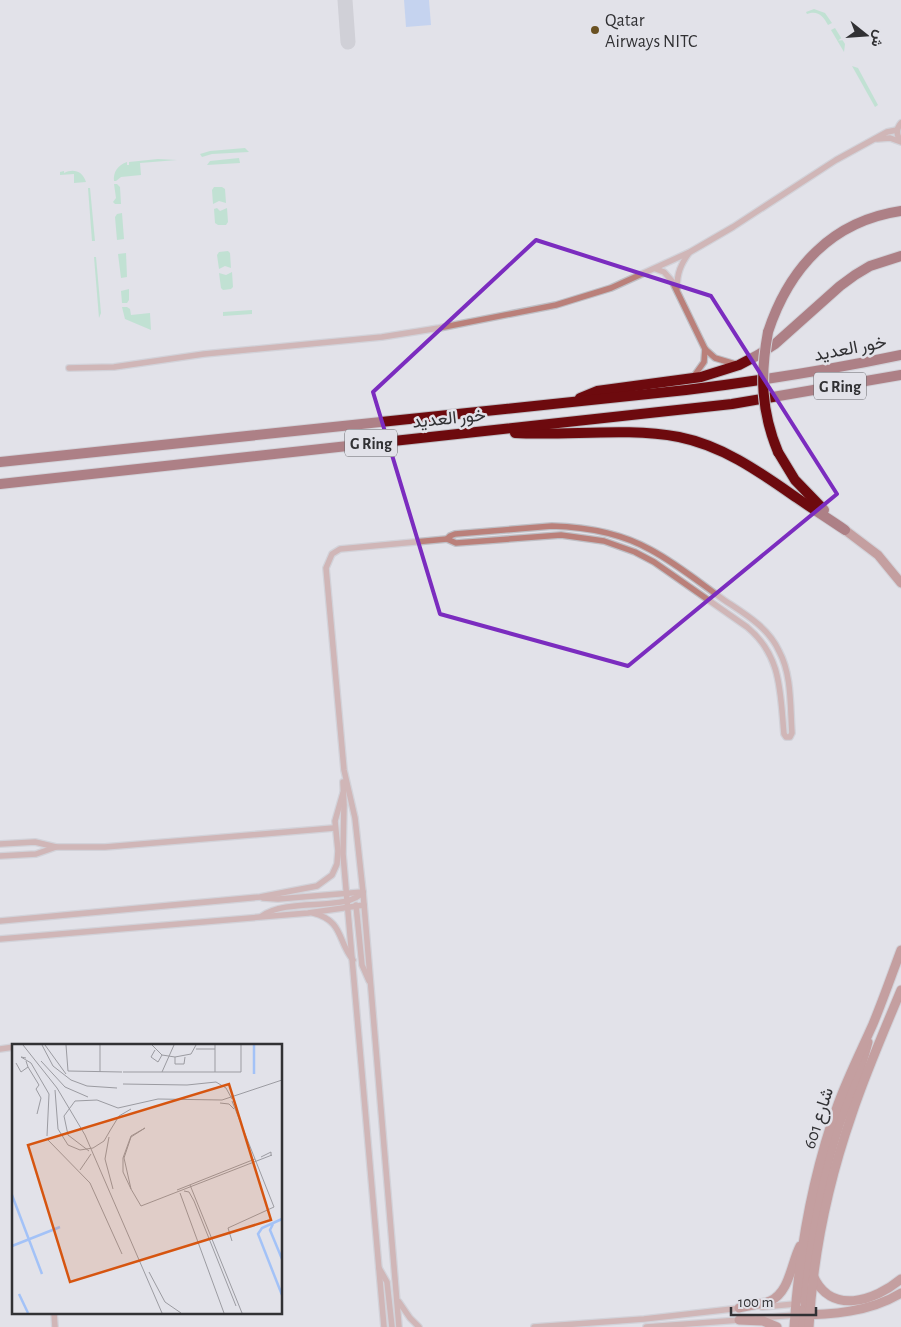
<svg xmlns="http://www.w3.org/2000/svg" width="901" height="1327" viewBox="0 0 901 1327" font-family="'Alegreya Sans',Vazirmatn,sans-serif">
<rect width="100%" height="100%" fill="#e2e2e9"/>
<g fill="#9adfb9">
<path d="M814 9 825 13 832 23 828 25C823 16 818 10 807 14L806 12Z"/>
<path d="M835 28 845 44 844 52 831 30Z"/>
<path d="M852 66 858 68 878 105 875 107Z"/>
<path d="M245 148 249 152 212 154 202 157 200 154 210 151Z"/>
<path d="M239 158 240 163 207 165 210 161Z"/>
<path d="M158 159 177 160 140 163 141 175 121 177 116 181H114C113 172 118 165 127 162V165H129V162Z"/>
<path d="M64 171V173C73 168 83 171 86 182L74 183V174L60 175V172Z"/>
<path d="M114 184H117L120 187 121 204H115L113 202 116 198Z"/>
<path d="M214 187H222L225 189 226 203 219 201 213 204 212 190Z"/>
<path d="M88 188H90L95 241H92Z"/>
<path d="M217 208 220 211 227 208 228 222 226 225H218L215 223 214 209Z"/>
<path d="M122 213 124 239 117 240 115 217 117 214Z"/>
<path d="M228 251 230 253 231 268 225 266 219 269 217 255 219 252Z"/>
<path d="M126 253 127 277 121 278 118 254Z"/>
<path d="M94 257H96L101 313 99 318Z"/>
<path d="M232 272 233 287 231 289 223 290 221 288 219 273 226 275Z"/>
<path d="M129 289V300L127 303H122L121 291Z"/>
<path d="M127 307 130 309 131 315 150 313 151 330 125 319 122 307Z"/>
<path d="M252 310V314L223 316V312Z"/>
</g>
<path fill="#a3c2f7" d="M404 0H429L431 25 406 27Z"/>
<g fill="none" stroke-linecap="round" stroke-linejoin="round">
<path stroke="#babac0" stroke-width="15" d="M345 0 348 42"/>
<g stroke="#bfbfc5" stroke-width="8">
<g id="minor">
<path d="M877 139 890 138 901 142"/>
<path d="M901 141C896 135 896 129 901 123"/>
<path d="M656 269 664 272 672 281 705 349 715 358 735 364"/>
<path d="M677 288C677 273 681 264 689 253"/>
<path d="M69 368 114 367 204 354 382 337 439 328 556 305 611 288 690 252 733 227 836 160 887 132 897 130"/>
<path d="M694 376 704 362 705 349"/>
<path d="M552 526C586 527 621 533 651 550 677 564 700 583 724 600 745 614 768 627 779 651 792 675 790 706 792 733L790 737H786L784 734C780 692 782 656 747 627L654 562 635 552 604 541 561 535 456 543 447 539 450 536 455 534Z"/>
<path d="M343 782 344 805 343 854 384 1327"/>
<path d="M0 844 35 842 56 847H105L334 828"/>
<path d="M0 856 36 854 56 847"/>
<path d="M263 898 278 899 363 892"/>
<path d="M356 905 362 965 369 981"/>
<path d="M313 913C344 921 337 941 353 960"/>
<path d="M262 916C288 897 347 912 363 892"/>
<path d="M0 921 260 897 317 886 332 875 337 864 338 851 335 821 343 793"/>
<path d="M0 939 308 913 364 905"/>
<path d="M0 1049 14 1047"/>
<path d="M379 1268 387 1282 392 1327"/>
<path d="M399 1302 410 1318 419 1327"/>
<path d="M762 1307 795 1304"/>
<path d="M54 1313 55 1327"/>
<path d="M759 1318 795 1315"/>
<path d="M399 1327 363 892 355 818 344 770 326 568 332 554 340 549 447 539"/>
<path d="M534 1327 644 1319 741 1308"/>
<path d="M646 1327 740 1320"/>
</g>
</g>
<g stroke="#bfbfc5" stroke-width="11">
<g id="secondary">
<path d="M845 530 878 555 901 583"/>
<path d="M813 1275C830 1316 875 1301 901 1279"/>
<path d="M739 1308C749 1305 760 1305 770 1301 790 1292 791 1263 800 1246"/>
<path d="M806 1308C801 1293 806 1274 808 1259 815 1214 825 1168 839 1125 849 1097 861 1071 868 1042"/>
<path d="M801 1310 803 1315 802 1327"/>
<path d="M795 1315C831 1315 870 1312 901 1293"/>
<path d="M739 1320 763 1321 777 1327"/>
<path d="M794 1327C799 1251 812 1176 838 1104 848 1077 861 1051 873 1024 883 1000 892 974 901 950"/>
<path d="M809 1327C813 1254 828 1183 852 1114 866 1072 884 1031 901 990"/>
</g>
</g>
<g stroke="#bfbfc5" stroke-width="12">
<g id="motorway">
<path d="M768 332C789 268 832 221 901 211"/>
<path d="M580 398 597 391 701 377 739 365 758 355 775 344 840 286 855 275 870 266 901 256"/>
<path d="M515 433C569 436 626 427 679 437 724 446 761 473 797 498 813 509 829 519 845 530"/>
<path d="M778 452 795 480 824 510"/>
<path d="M0 462 686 390C758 381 830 370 901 355"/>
<path d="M0 484 732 404 901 375"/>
</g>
</g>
<use href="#minor" stroke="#ba807a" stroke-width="5.5"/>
<use href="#secondary" stroke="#a14e47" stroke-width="9"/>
<use href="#motorway" stroke="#6d0a0e" stroke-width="10"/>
<g stroke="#bfbfc5" stroke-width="12" stroke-linecap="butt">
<path id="motorway-bridge" d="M768 332C760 375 761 411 778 452"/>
</g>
<use href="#motorway-bridge" stroke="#6d0a0e" stroke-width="10"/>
</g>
<path d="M0 0H901V1327H0ZM536 240 711 296 837 494 628 666 440 614 373 392Z" fill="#e2e2e9" fill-opacity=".55" fill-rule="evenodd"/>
<path fill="none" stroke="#7b2cbf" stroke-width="4" stroke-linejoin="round" d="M536 240 711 296 837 494 628 666 440 614 373 392Z"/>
<circle fill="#6a5122" stroke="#e2e2e9" stroke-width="2" cx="595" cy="30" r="5"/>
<g text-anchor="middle" stroke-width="5" stroke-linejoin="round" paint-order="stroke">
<g fill="#e2e2e9" stroke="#66666a" stroke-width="1">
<rect x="814" y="372.5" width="52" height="27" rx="4"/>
<rect x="345" y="429.5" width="52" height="27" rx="4"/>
</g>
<g font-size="16" font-weight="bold" fill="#313134">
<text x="840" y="392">G Ring</text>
<text x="371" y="449">G Ring</text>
</g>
<g font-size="18" fill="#313134" stroke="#e2e2e9" text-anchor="start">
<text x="605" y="26">Qatar<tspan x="605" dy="21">Airways NITC</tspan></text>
</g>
<g font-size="18" fill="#313134" stroke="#e2e2e9">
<text transform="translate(850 348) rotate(-11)" y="6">خور العديد</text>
<text transform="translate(449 418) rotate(-6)" y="6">خور العديد</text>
<text transform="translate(818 1118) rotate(-72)" y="6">شارع 601</text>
</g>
</g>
<g transform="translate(12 1044)">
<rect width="270" height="270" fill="#e2e2e9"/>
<path fill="none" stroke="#a3c2f7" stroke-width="2.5" d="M242 1V30M0 151 30 230M270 175 250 184 246 190 270 251M261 180 258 186 270 215M0 202 48 183M7 250 16 269"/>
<path fill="none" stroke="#9b9ba1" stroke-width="1" d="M11 1 45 44 73 91 150 269M30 1 41 22 59 36 75 42 105 44M33 1 54 30M54 1 56 27 110 28M140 1 150 11 163 13 179 10 184 1M184 5H203M143 6 139 13 146 18 150 11M163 13V20H172L173 13M14 14 9 13 19 19 37 50 35 92M29 17 53 43 76 53M4 19 9 28 16 23 14 17M16 23 27 41 24 45 29 54 25 70M88 28V1M111 28H229V1M150 28 162 1M203 28V1M111 40 175 41 204 38 214 44 220 55M43 46 46 85 56 101 68 106 81 104 92 97 99 85M85 56 106 64 146 55 210 56 270 36M208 59 217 60 222 65M133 84 119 93 112 114 119 145 111 128V114L119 92ZM99 85 107 72 119 65M97 93 93 115 101 145M36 96 78 139 110 210M77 107 56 91 52 72 63 57 85 56M249 113 259 108V112M68 126 79 110M178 141 230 269M119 145 129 162 260 111M165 146 243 115M172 147 177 148 182 157 224 262M168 149 212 269M220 197 216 184 262 163 220 57M137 228 153 258 169 269"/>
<path fill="#d65510" fill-opacity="0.15" stroke="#d65510" stroke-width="2.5" d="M217 40 259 176 58 238 16 101Z"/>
<rect width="270" height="270" fill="none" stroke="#313134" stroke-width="2.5"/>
</g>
<g transform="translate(866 35) rotate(107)" stroke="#e2e2e9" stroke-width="4" paint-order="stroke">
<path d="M0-4L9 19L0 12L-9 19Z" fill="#313134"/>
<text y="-8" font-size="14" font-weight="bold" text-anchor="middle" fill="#313134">ش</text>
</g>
<path d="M731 1307v8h85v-8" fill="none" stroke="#313134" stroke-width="2.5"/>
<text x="738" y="1307" font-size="15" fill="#313134" stroke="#e2e2e9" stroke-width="4" paint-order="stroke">100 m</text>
</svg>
